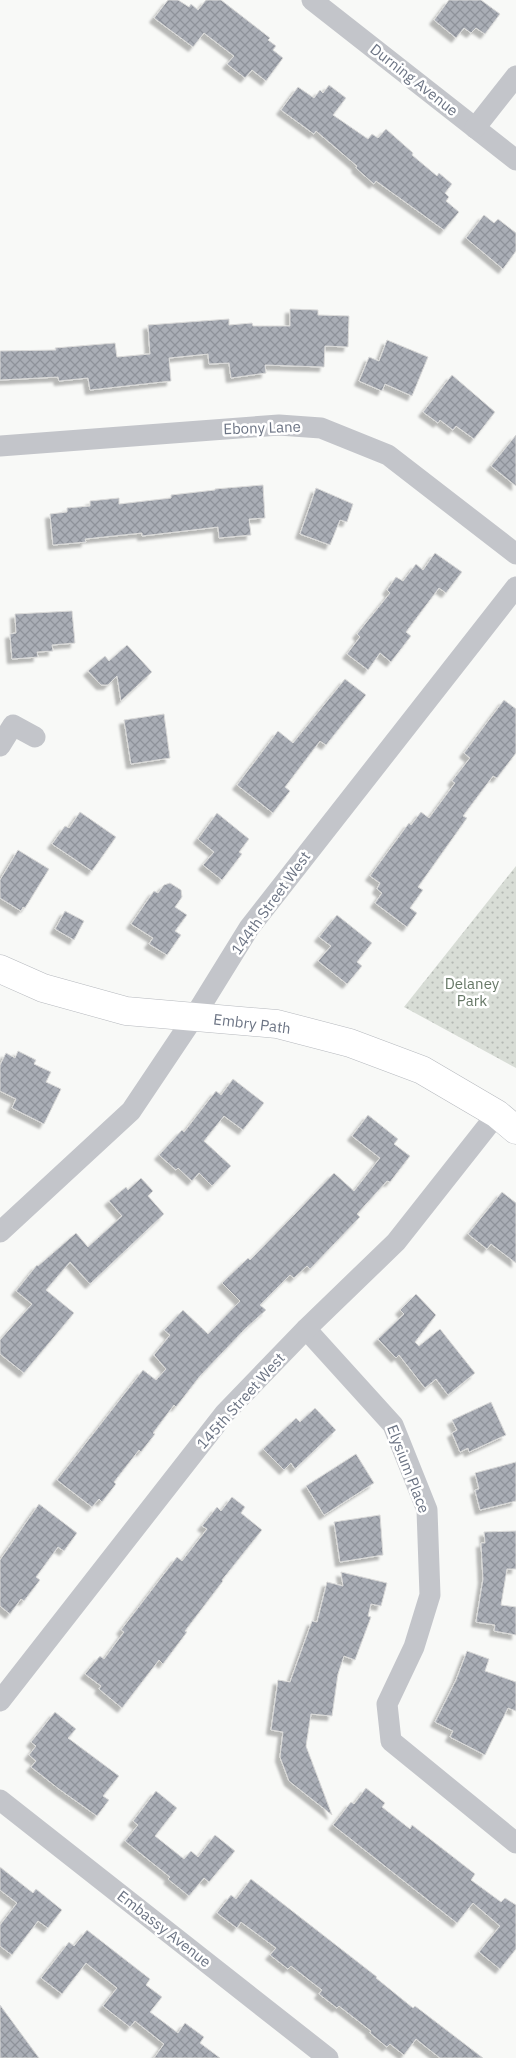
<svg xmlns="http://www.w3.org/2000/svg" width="516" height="2058" viewBox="0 0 516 2058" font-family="'IBM Plex Sans',sans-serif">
<defs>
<pattern id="park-dots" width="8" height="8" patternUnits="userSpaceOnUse" patternTransform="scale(1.25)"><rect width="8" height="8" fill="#d8ddd6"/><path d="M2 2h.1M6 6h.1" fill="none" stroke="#b3b8b3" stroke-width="1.8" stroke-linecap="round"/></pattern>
<pattern id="building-cross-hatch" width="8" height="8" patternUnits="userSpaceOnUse" patternTransform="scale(1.25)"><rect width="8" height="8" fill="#aaaeb6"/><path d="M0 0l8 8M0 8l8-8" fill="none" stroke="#8e929a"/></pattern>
<filter id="shadow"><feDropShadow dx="-4.5" dy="4.5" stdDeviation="1" flood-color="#0004"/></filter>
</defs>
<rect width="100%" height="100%" fill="#f8f9f7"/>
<path fill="url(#park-dots)" d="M516 866V1068L404 1007Z"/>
<g fill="url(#building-cross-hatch)" stroke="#dadad9" filter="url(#shadow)">
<path d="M168 0H178L189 7 191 4 198 10 206 0H221L270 38 268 40 276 46 273 50 283 58 266 81 252 70 245 78 227 64 234 56 204 33 193 47 154 18Z"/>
<path d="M449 0H481L500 14 485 34 476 28 471 33 464 28 456 38 434 20Z"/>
<path d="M329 85 346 98 333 115 368 139 372 134 378 138 386 129 413 153 412 155 437 176 439 173 452 184 445 193 449 197 446 201 459 212 444 230 376 181 374 184 356 168 357 166 316 131 314 134 281 110 298 87 314 98 320 90 323 93Z"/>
<path d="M484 215 494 223 498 219 516 233V251L503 269 466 238Z"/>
<path d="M290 309 318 310V315L349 316 348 347 325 346 324 367 265 365 266 373 231 378 229 363 209 364 208 354 169 358 171 381 90 390 88 378 59 381 58 377 0 380V351L56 350 55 348 115 343 117 357 150 354 148 325 229 319V325L252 323 253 326H290Z"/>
<path d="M387 340 428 357 412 396 385 384 382 391 359 381 369 357 379 361Z"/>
<path d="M452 375 495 412 474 439 456 426 453 430 440 420 438 423 423 412Z"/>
<path d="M516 435V486L491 466Z"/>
<path d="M263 485 265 518 249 519 251 535 219 538 218 527 142 536V533L85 539 86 542 53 545 50 514 67 512V508L90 506V501L119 498V504L171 498V495L215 490V489Z"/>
<path d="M316 488 353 504 347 522 340 520 330 545 300 534Z"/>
<path d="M435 553 462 572 446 593 439 588 406 632 411 636 391 662 380 653 368 670 347 654 360 637 357 634 390 593 387 590 396 577 403 581 416 564 423 570Z"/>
<path d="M72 611 75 643 52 645 53 651 37 652 38 657 12 659 10 634 16 633 15 614Z"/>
<path d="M127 645 152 672 121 701 117 676 108 685H101L88 671 105 656 109 661Z"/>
<path d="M345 679 366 695 326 745 320 741 285 787 290 791 273 813 237 785 278 731 293 743Z"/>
<path d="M504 700 516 709V753L497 778 493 776 463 816 467 818 418 887 423 890 410 908 417 913 407 927 375 903 382 893 377 889 380 883 370 876 409 823 411 825 421 812 429 818 455 783 452 781 470 758 464 753Z"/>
<path d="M164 714 170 758 131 764 124 720Z"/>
<path d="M80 812 116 837 92 871 52 844 65 826 69 828Z"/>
<path d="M217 813 249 839 239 852 242 854 222 880 203 865 214 852 198 839Z"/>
<path d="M18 850 49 869 25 908 23 907 21 911 0 898V880Z"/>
<path d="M170 883 181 890 182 897 175 907 187 915 175 931 181 935 167 955 149 944 153 938 131 924 154 891 158 893 164 885Z"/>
<path d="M65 911 84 921 74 940 55 929Z"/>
<path d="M337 915 372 943 357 962 362 966 347 984 318 961 331 946 319 937Z"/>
<path d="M18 1051 36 1060 34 1064 51 1072 46 1082 61 1089 44 1124 12 1108 16 1099 0 1091V1065L6 1053 15 1058Z"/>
<path d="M233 1079 264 1103 243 1130 224 1116 204 1141 231 1166 212 1186 199 1173 192 1181 178 1168 176 1170 159 1155 182 1130 184 1132 216 1091 221 1095Z"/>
<path d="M368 1115 398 1139 394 1144 410 1156 390 1182 387 1181 357 1214 360 1217 310 1269 307 1266 294 1278 290 1275 260 1305 266 1310 245 1329 200 1376 176 1407 174 1405 153 1433 155 1434 141 1452 139 1450 114 1482 116 1484 102 1502 99 1499 92 1507 57 1480 143 1370 156 1380 166 1369 154 1355 170 1335 164 1330 183 1310 208 1334 240 1301 222 1283 248 1258 250 1260 294 1215 334 1173 354 1191 380 1158 352 1136Z"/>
<path d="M141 1178 153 1191 148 1196 164 1214 90 1284 70 1262 46 1290 74 1313 24 1373 0 1354V1340L32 1304 16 1291 37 1265 38 1266 76 1233 88 1247 122 1216 109 1201 126 1187 128 1190Z"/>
<path d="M502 1192 516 1203V1263L491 1244 487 1249 468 1234Z"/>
<path d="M416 1294 436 1315 415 1342 419 1346 440 1329 475 1373 448 1395 436 1379 425 1388 399 1355 396 1358 378 1339 404 1314 400 1310Z"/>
<path d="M491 1402 506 1435 469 1452 468 1448 460 1452 452 1433 457 1430 452 1420Z"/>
<path d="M315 1408 336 1430 295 1469 291 1463 284 1470 263 1449 296 1418 300 1422Z"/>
<path d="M356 1454 374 1483 324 1515 306 1486Z"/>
<path d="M516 1462V1501L480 1510 475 1490 479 1489 475 1473Z"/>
<path d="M232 1497 245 1507 241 1513 262 1530 222 1580 223 1581 185 1631 187 1632 163 1664 159 1660 122 1708 99 1689 101 1686 85 1674 100 1656 104 1659 124 1632 121 1630 177 1557 182 1561 207 1529 202 1526 217 1507 221 1511Z"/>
<path d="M39 1504 77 1533 64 1551 58 1547 36 1577 40 1580 24 1601 21 1599 10 1614 0 1606V1560Z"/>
<path d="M380 1515 383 1555 340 1562 334 1522Z"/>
<path d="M516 1531V1569H507L501 1605 516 1607V1635L494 1631 495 1625 476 1622 483 1579 481 1543H485L484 1532Z"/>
<path d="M341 1572 387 1583 381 1606 371 1604 368 1616 371 1617 355 1660 344 1656 338 1674 332 1716 311 1714 306 1746 332 1815 289 1781 280 1757 283 1732 271 1730 278 1680 290 1682 312 1621 317 1622 327 1582 343 1586Z"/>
<path d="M467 1651 489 1659 485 1671 516 1682V1711L508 1708 485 1755 450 1737 453 1731 435 1722 456 1680Z"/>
<path d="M55 1712 76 1729 68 1738 119 1776 103 1796 109 1800 97 1816 59 1789 31 1767 36 1761 29 1755 36 1746 31 1742Z"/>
<path d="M366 1788 385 1803 382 1807 410 1829 412 1825 475 1874 471 1880 501 1902 505 1898 516 1905V1949L500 1969 479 1952 500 1926 473 1903 457 1923 333 1825 351 1802 354 1804Z"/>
<path d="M156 1791 177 1808 155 1836 184 1859 191 1851 198 1857 215 1835 235 1851 209 1882 204 1878 189 1896 168 1879 170 1877 125 1841 138 1825 133 1821Z"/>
<path d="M0 1867 33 1893 36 1889 62 1910 48 1928 38 1921 12 1955 0 1946V1925L17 1903 0 1890Z"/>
<path d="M251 1879 377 1977 376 1978 413 2008 415 2006 483 2058H440L416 2039 404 2055 390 2044 387 2047 370 2033 371 2031 339 2006 337 2008 319 1994 322 1990 291 1966 288 1969 270 1955 276 1948 241 1922 237 1928 217 1913 231 1895 236 1899Z"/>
<path d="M87 1930 150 1979 146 1985 162 1997 150 2012 178 2033 185 2023 204 2037 200 2043 220 2058H154L164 2044 135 2021 130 2027 103 2006 117 1988 86 1963 62 1994 41 1978 69 1942 74 1946Z"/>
<path d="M0 2005 39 2058H0Z"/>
</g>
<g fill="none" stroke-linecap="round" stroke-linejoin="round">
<g stroke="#b6b9be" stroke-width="29">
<path id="secondary" d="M0 969 43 988 126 1011 277 1024 350 1043 422 1070 497 1114 516 1130"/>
</g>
<g stroke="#c3c5ca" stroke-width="21">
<path d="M312 0 516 160"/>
<path d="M475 128 516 76"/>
<path d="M0 446 279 425 321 428 388 455 516 554"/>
<path d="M0 746 13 725 35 737"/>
<path d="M0 1232 131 1111 194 1017 249 928 516 587"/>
<path d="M306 1329 393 1425 427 1510 430 1595 414 1647 387 1704 391 1741 516 1843"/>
<path d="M0 1701 225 1413 306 1329 396 1242 497 1114"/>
<path d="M0 1800 328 2058"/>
</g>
<use href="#secondary" stroke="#fff" stroke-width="28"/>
</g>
<g text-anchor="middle" stroke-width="5" stroke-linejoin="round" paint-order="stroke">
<g font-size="15" fill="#6c7484" stroke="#fff">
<text transform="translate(414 80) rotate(38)" y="5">Durning Avenue</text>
<text transform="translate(262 428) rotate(-2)" y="5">Ebony Lane</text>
<text transform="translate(271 903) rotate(-54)" y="5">144th Street West</text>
<text transform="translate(252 1024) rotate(7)" y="5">Embry Path</text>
<text transform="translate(241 1401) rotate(-48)" y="5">145th Street West</text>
<text transform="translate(408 1469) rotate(69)" y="5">Elysium Place</text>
<text transform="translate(164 1929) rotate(38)" y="5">Embassy Avenue</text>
</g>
<g font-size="15" fill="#676" stroke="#fff">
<text x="472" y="989">Delaney<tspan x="472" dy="17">Park</tspan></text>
</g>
</g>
</svg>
